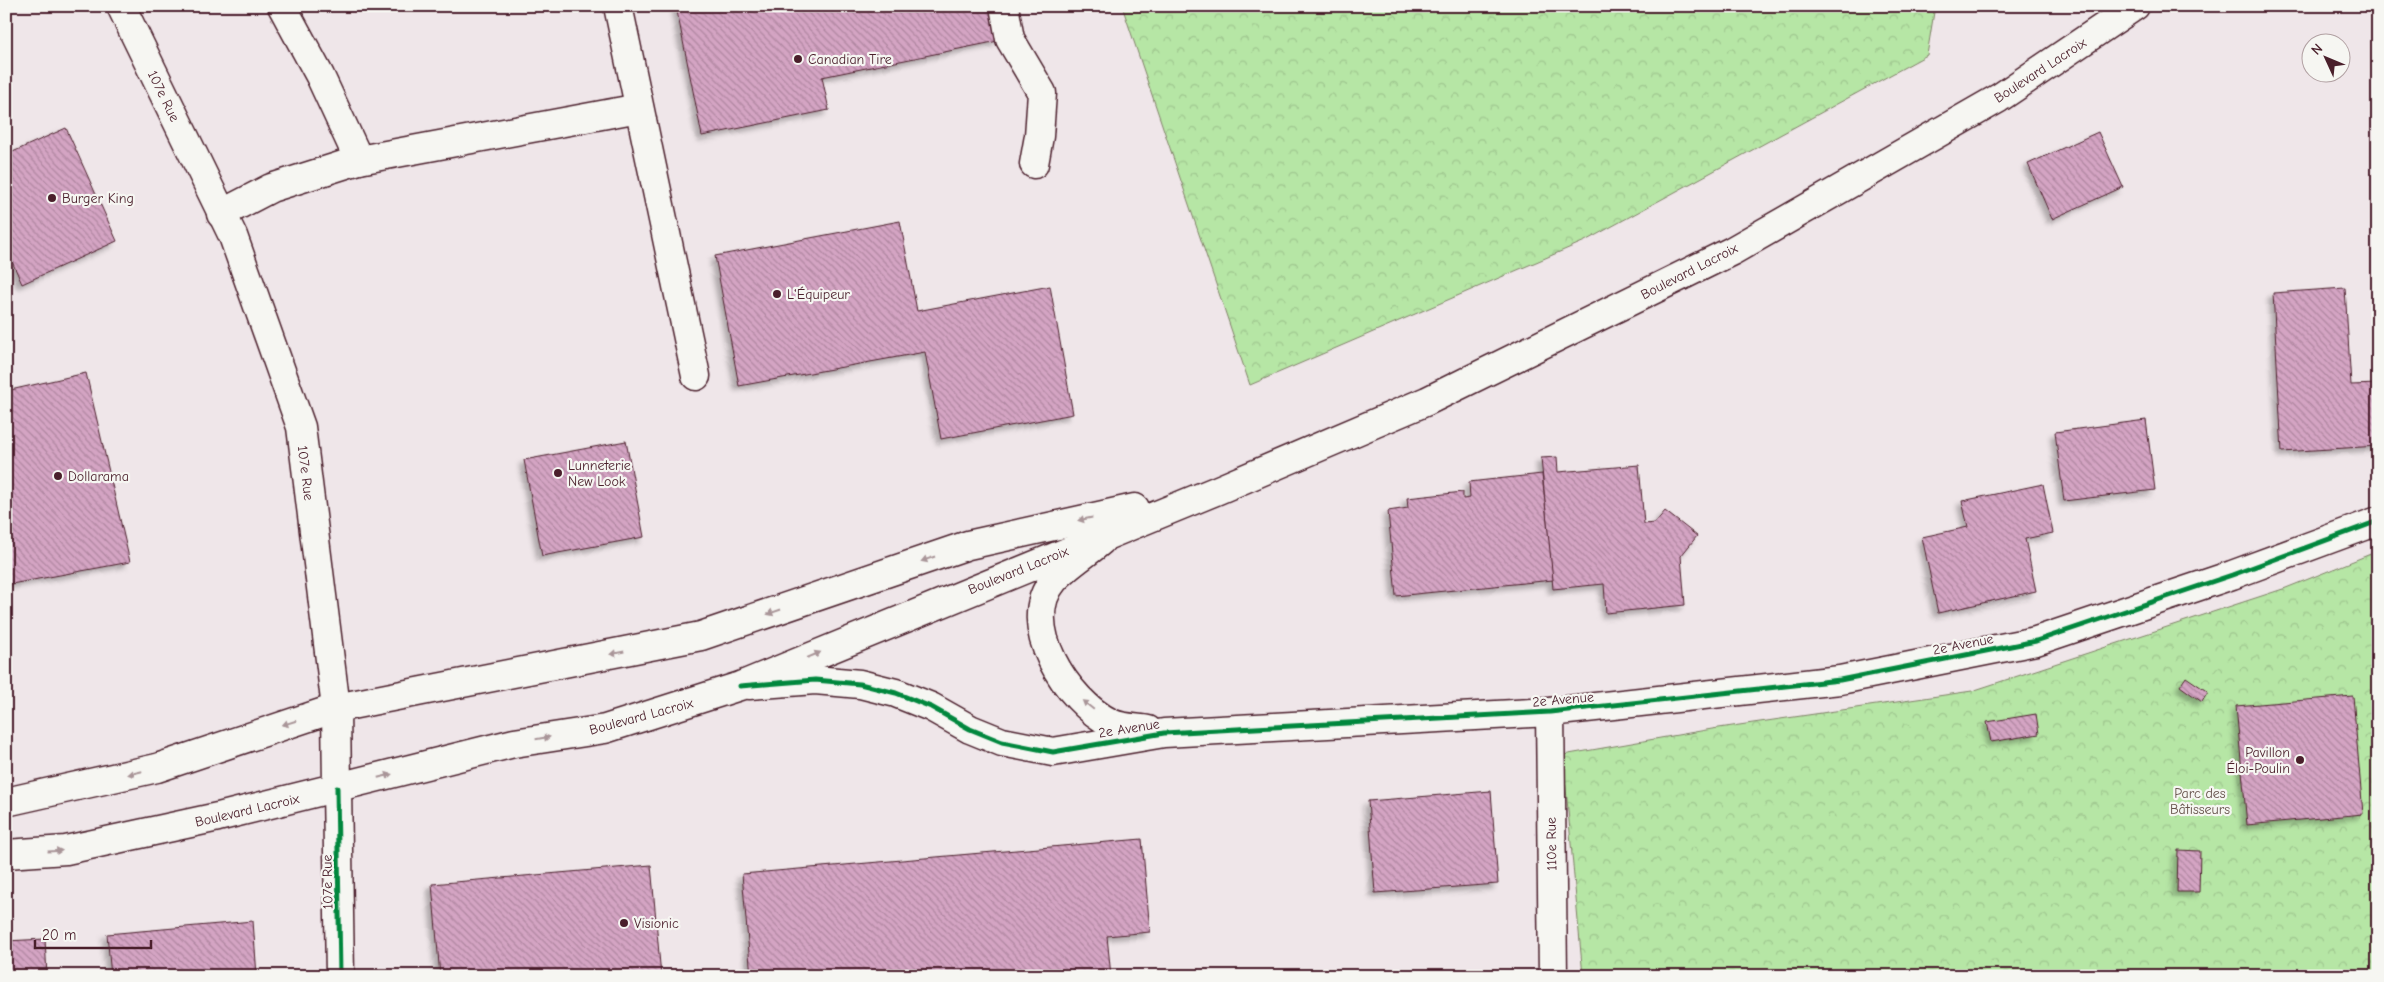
<svg xmlns="http://www.w3.org/2000/svg" width="2384" height="982" viewBox="0 0 2384 982" font-family="'Comic Neue',sans-serif">
<defs>
<pattern id="forest-crowns" width="20" height="18" patternUnits="userSpaceOnUse" patternTransform="scale(1.25)"><rect width="20" height="18" fill="#b6e6a5"/><path d="M2 6a3 3 0 1 1 6 0M12 15a3 3 0 1 1 6 0" fill="none" stroke="#9ec58e"/></pattern>
<pattern id="building-back-hatch" width="6" height="6" patternUnits="userSpaceOnUse" patternTransform="scale(1.25)"><rect width="6" height="6" fill="#d4a4c3"/><path d="M-1 5l2 2M0 0l6 6M5-1l2 2" fill="none" stroke="#ae859f"/></pattern>
<filter id="shadow"><feDropShadow dx="-4.5" dy="4.5" stdDeviation="2.5" flood-color="#0004"/></filter>
</defs>
<rect width="100%" height="100%" fill="#efe6e9"/>
<filter id="ink" filterUnits="userSpaceOnUse"><feTurbulence type="fractalNoise" baseFrequency=".02" numOctaves="2"/><feDisplacementMap in="SourceGraphic" scale="10" xChannelSelector="R" yChannelSelector="G"/><feConvolveMatrix kernelMatrix="1 2 1 2 8 2 1 2 1" color-interpolation-filters="sRGB"/></filter>
<g filter="url(#ink)">
<g fill="url(#forest-crowns)" stroke="#808268">
<path d="M1122 6H1935L1927 55 1585 241 1250 385Z"/>
<path d="M2378 551V976H1583L1563 755 1712 729 1972 691 2286 588Z"/>
</g>
<g fill="url(#building-back-hatch)" stroke="#4a1f2b" filter="url(#shadow)">
<path d="M676 6H991L998 41 822 77 829 110 702 136Z"/>
<path d="M66 128 117 241 22 284 6 248V155Z"/>
<path d="M2098 132 2123 187 2052 219 2028 164Z"/>
<path d="M900 221 917 311 1050 286 1073 414 941 439 925 352 739 386 715 256Z"/>
<path d="M2345 288 2351 385 2378 384V446L2282 452 2273 293Z"/>
<path d="M86 373 130 562 6 585V391Z"/>
<path d="M2146 420 2155 490 2064 501 2055 432Z"/>
<path d="M626 441 644 537 542 556 524 460Z"/>
<path d="M1557 457 1558 472 1639 465 1644 524 1655 523 1665 511 1697 536 1681 556 1685 605 1606 613 1604 584 1553 589 1541 458Z"/>
<path d="M1542 474 1553 580 1396 596 1388 511 1408 508 1407 498 1463 492V499L1470 498 1469 482Z"/>
<path d="M2043 484 2053 533 2025 539 2036 591 1938 613 1922 537 1968 527 1962 501Z"/>
<path d="M2186 677 2208 692 2202 702 2180 686Z"/>
<path d="M2353 696 2363 814 2247 825 2236 706Z"/>
<path d="M2036 714 2039 734 1991 742 1987 722Z"/>
<path d="M1491 791 1498 884 1375 893 1368 801Z"/>
<path d="M1142 839 1150 932 1107 936 1111 976H751L742 874Z"/>
<path d="M2178 850 2200 851 2199 892H2177Z"/>
<path d="M651 865 661 976H440L432 884Z"/>
<path d="M253 921 257 976H111L107 934Z"/>
<path d="M45 939 47 976H6V941Z"/>
</g>
<g fill="none" stroke-linecap="round" stroke-linejoin="round">
<g stroke="#4a1f2b" stroke-width="31">
<g id="minor">
<path d="M282 6 320 76 359 160"/>
<path d="M618 6 696 376"/>
<path d="M1004 6 1010 39 1042 93 1039 136 1034 164"/>
<path d="M221 214 271 188 359 160 639 108"/>
<path d="M1101 541C1086 554 1066 566 1054 580 1016 624 1068 702 1111 723 1121 728 1137 728 1148 730"/>
<path d="M749 685 815 680 860 684 896 693 931 707 970 729 1002 742 1053 752 1164 733 1550 712 1840 680 2036 641 2232 575 2378 521"/>
<path d="M1550 712 1553 976"/>
<path d="M337 788 340 976"/>
</g>
</g>
<g stroke="#4a1f2b" stroke-width="31">
<g id="major">
<path d="M121 6 233 236 301 427 336 708 337 788"/>
<path d="M6 802 157 768 336 708 701 636 968 545 1135 508"/>
<path d="M6 854 66 850 218 817 514 743 605 729 740 686 1218 490 1427 401 1732 251 1999 98 2135 6"/>
</g>
</g>
<use href="#minor" stroke="#f6f6f2" stroke-width="28"/>
<use href="#major" stroke="#f6f6f2" stroke-width="28"/>
<g stroke="#f6f6f2" stroke-width="8">
<g id="cycleway">
<path d="M740 686 815 680 860 684 896 693 931 707 970 729 1002 742 1053 752 1164 733 1550 712 1840 680 2036 641 2232 575 2378 521"/>
<path d="M337 788 340 976"/>
</g>
</g>
<use href="#cycleway" stroke="#00873e" stroke-width="5"/>
</g>
<defs><path id="oneway-solid" d="M-6-.8H1V-3.2L6.5 0L1 3.2V.8H-6Z" transform="scale(1.25)"/></defs>
<g fill="#a99598">
<use href="#oneway-solid" transform="translate(1085 519) rotate(168)"/>
<use href="#oneway-solid" transform="translate(928 559) rotate(161)"/>
<use href="#oneway-solid" transform="translate(774 612) rotate(161)"/>
<use href="#oneway-solid" transform="translate(617 653) rotate(169)"/>
<use href="#oneway-solid" transform="translate(814 655) rotate(-23)"/>
<use href="#oneway-solid" transform="translate(1088 705) rotate(-141)"/>
<use href="#oneway-solid" transform="translate(289 723) rotate(162)"/>
<use href="#oneway-solid" transform="translate(543 738) rotate(-9)"/>
<use href="#oneway-solid" transform="translate(135 773) rotate(167)"/>
<use href="#oneway-solid" transform="translate(385 776) rotate(-14)"/>
<use href="#oneway-solid" transform="translate(55 851) rotate(-4)"/>
</g>
</g>
<g fill="#4a1f2b" stroke="#f6f6f2" stroke-width="2">
<circle cx="798" cy="59" r="5"/>
<circle cx="52" cy="198" r="5"/>
<circle cx="777" cy="294" r="5"/>
<circle cx="558" cy="473" r="5"/>
<circle cx="58" cy="476" r="5"/>
<circle cx="2300" cy="760" r="5"/>
<circle cx="624" cy="923" r="5"/>
</g>
<g text-anchor="middle" stroke-width="4.5" stroke-linejoin="round" paint-order="stroke">
<g font-size="14" fill="#4a1f2b" stroke="#f6f6f2" text-anchor="start">
<text x="808" y="64">Canadian Tire</text>
<text x="62" y="203">Burger King</text>
<text x="787" y="299">L'Équipeur</text>
<text x="568" y="470">Lunneterie<tspan x="568" dy="16">New Look</tspan></text>
<text x="68" y="481">Dollarama</text>
<text x="2290" y="757" text-anchor="end">Pavillon<tspan x="2290" dy="16">Éloi-Poulin</tspan></text>
<text x="634" y="928">Visionic</text>
</g>
<g font-size="14" fill="#4a1f2b" stroke="#f6f6f2">
<text transform="translate(2040 70) rotate(-33)" y="5">Boulevard Lacroix</text>
<text transform="translate(164 96) rotate(64)" y="5">107e Rue</text>
<text transform="translate(1689 271) rotate(-27)" y="5">Boulevard Lacroix</text>
<text transform="translate(306 473) rotate(83)" y="5">107e Rue</text>
<text transform="translate(1018 570) rotate(-22)" y="5">Boulevard Lacroix</text>
<text transform="translate(1963 644) rotate(-11)" y="5">2e Avenue</text>
<text transform="translate(1563 699) rotate(-5)" y="5">2e Avenue</text>
<text transform="translate(641 716) rotate(-15)" y="5">Boulevard Lacroix</text>
<text transform="translate(1129 728) rotate(-9)" y="5">2e Avenue</text>
<text transform="translate(247 810) rotate(-13)" y="5">Boulevard Lacroix</text>
<text transform="translate(1551 844) rotate(-91)" y="5">110e Rue</text>
<text transform="translate(327 882) rotate(-91)" y="5">107e Rue</text>
</g>
<g font-size="14" fill="#65514a" stroke="#f6f6f2">
<text x="2200" y="798">Parc des<tspan x="2200" dy="16">Bâtisseurs</tspan></text>
</g>
</g>
<rect width="2384" height="982" fill="none" stroke="#f6f6f2" stroke-width="25"/>
<rect x="12" y="12" width="2359" height="957" fill="none" stroke="#4a1f2b" stroke-width="2" filter="url(#ink)"/>
<g transform="translate(2326 58) rotate(314)"><circle r="24" fill="#f6f6f2" stroke="#b1a0a2"/>
<path d="M0-4L9 19L0 12L-9 19Z" fill="#4a1f2b"/>
<text y="-8" font-size="14" font-weight="bold" text-anchor="middle" fill="#4a1f2b">N</text>
</g>
<path d="M35 940v8h116v-8" fill="none" stroke="#4a1f2b" stroke-width="2.5"/>
<text x="42" y="940" font-size="15" fill="#4a1f2b" stroke="#f6f6f2" stroke-width="4" paint-order="stroke">20 m</text>
</svg>
